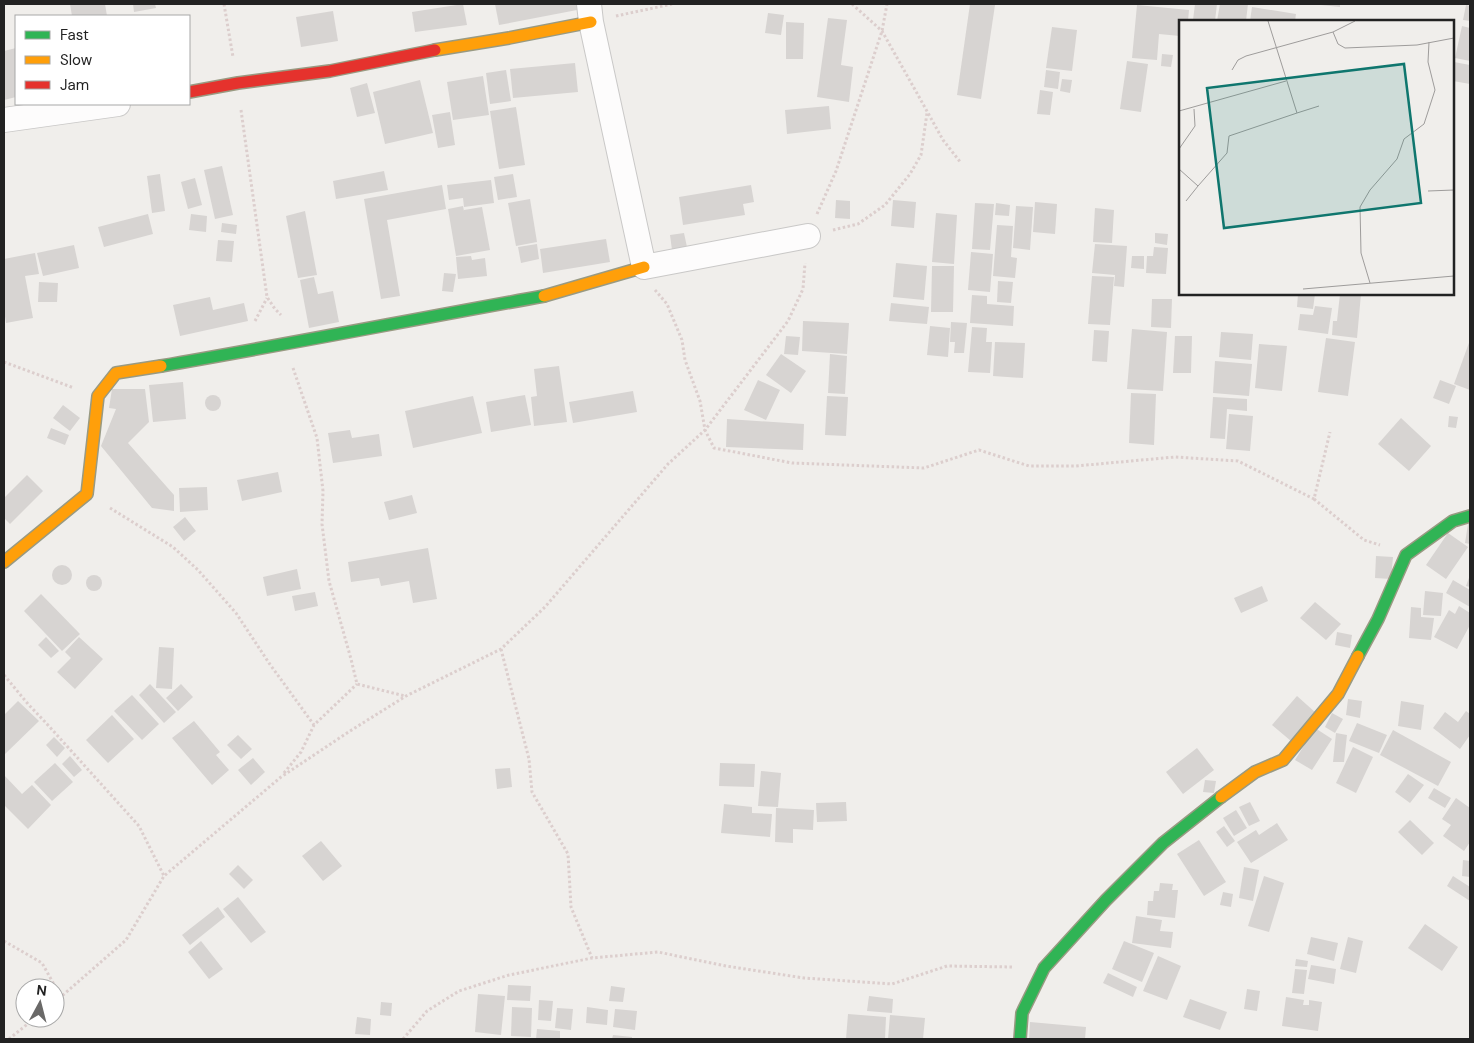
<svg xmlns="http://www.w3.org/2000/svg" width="1474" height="1043" viewBox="0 0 1474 1043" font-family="'DM Sans',sans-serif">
<rect width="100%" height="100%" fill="#f0eeeb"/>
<g fill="#d7d4d2">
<path d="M70 4H105L107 16H72Z"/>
<path d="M133 4H155L156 8 134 12Z"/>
<path d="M463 4 467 25 415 32 412 12Z"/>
<path d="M495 4H576L577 10 499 25Z"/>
<path d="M970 4 995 5 981 99 957 95Z"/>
<path d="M1195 4H1217L1215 21 1193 20Z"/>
<path d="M1220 4H1248L1246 21H1217Z"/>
<path d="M1321 4H1340V7L1321 5Z"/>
<path d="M1137 5 1189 10 1188 21H1180V36L1159 34 1157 60 1132 58Z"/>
<path d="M1466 5 1470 6V21L1463 20Z"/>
<path d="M1252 7 1296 14 1295 21H1250Z"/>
<path d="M333 11 338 41 301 47 296 17Z"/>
<path d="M768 13 784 15 781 35 765 33Z"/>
<path d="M828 18 847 20 841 65 853 67 849 102 817 97Z"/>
<path d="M786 22 804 23 803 59H786Z"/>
<path d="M1462 26 1470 28V61L1455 58Z"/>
<path d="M1052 27 1077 30 1072 71 1046 68Z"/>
<path d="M16 48V97L4 100V51Z"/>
<path d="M1162 54 1173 55 1171 67 1161 66Z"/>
<path d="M1127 61 1148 64 1141 112 1120 109Z"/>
<path d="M1454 62 1470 65V84L1453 81Z"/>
<path d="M575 63 578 92 513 98 510 69Z"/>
<path d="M506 70 511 101 490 104 486 73Z"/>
<path d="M1046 70 1060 72 1058 89 1044 87Z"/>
<path d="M483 76 489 115 453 120 447 82Z"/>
<path d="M1062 79 1072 80 1070 93 1060 91Z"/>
<path d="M420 80 433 133 385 144 373 92Z"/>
<path d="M367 83 375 113 357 117 350 88Z"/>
<path d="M1040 90 1053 92 1050 115 1037 114Z"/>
<path d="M829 106 831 129 787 134 785 110Z"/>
<path d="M516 107 525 165 499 169 490 111Z"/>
<path d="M450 112 455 145 438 148 432 115Z"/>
<path d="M222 166 233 215 215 219 204 170Z"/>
<path d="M384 171 388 190 336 199 333 181Z"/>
<path d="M160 174 165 211 152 213 147 176Z"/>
<path d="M513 174 517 197 498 200 494 177Z"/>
<path d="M195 178 202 205 188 209 181 182Z"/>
<path d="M491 180 494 203 464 207 463 198 449 200 447 185Z"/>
<path d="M442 185 446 209 387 220 400 296 381 299 364 199Z"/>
<path d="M751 185 754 202 743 204 745 215 683 225 679 197Z"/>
<path d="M530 199 537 242 516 246 508 203Z"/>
<path d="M836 200 850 201V219L835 218Z"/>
<path d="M893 200 916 202 914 228 891 226Z"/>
<path d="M1035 202 1057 204 1055 234 1033 232Z"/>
<path d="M975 203 994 204 990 250 972 249Z"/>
<path d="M996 203 1010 205 1009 216 995 215Z"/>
<path d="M463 206 464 211V210L482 207 490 250 456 256 448 209Z"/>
<path d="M1016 206 1033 207 1030 250 1013 248Z"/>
<path d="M1095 208 1114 210 1112 243 1093 242Z"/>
<path d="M305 211 317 275 298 278 286 216Z"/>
<path d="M936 213 957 215 954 264 932 262Z"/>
<path d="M148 214 153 234 104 247 98 227Z"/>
<path d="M191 214 207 216 206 232 189 230Z"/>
<path d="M222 223 237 225 236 234 221 232Z"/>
<path d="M997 225 1013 226 1011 257 1017 258 1015 278 993 276Z"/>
<path d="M684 233 687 247 672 250 670 235Z"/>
<path d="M1155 233 1168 234 1167 245 1155 243Z"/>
<path d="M606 239 610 262 543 273 540 249Z"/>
<path d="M218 240 234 241 232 262 216 261Z"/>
<path d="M537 244 539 259 521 263 518 247Z"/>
<path d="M1095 244 1127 246 1124 287 1114 286 1115 275 1092 273Z"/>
<path d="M74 245 79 268 43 276 37 253Z"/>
<path d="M1154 247 1168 248 1166 274 1146 273 1147 256H1153Z"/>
<path d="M971 252 993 254 990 292 968 290Z"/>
<path d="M35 253 39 274 25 276 33 318 6 323 4 310V259Z"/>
<path d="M471 256 472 260 485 258 487 276 458 279 456 257Z"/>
<path d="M1132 256H1144V269L1131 268Z"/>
<path d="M896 263 927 266 924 300 893 297Z"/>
<path d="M932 266H954L953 312H931Z"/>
<path d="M444 273 456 274 453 292 442 291Z"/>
<path d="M1092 276 1114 277 1110 325 1088 324Z"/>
<path d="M314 277 318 294 333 291 339 322 309 328 300 280Z"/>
<path d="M998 281 1013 282 1011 303 997 302Z"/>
<path d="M39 282 58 283 57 302H38Z"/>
<path d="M1298 294H1315L1313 309 1297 307Z"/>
<path d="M1319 294H1334V296L1319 295Z"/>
<path d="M1340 294H1361L1357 338 1332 335 1333 321H1337Z"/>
<path d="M972 295 987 296V304L1014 306 1013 326 970 323Z"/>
<path d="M210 297 213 310 244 303 248 321 180 336 173 305Z"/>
<path d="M1152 299H1172L1171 328 1151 327Z"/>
<path d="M891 303 929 307 927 324 889 321Z"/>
<path d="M1315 306 1332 308 1328 334 1298 330 1300 314 1313 315Z"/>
<path d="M803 321 849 323 847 354 802 351Z"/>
<path d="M951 322 967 323 964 353H954L955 342H950Z"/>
<path d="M930 326 950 328 948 357 927 355Z"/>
<path d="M972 327 987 328 986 342H992L990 373 968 372Z"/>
<path d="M1132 329 1167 332 1163 391 1127 389Z"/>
<path d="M1094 330 1109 331 1107 362 1092 361Z"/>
<path d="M1221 332 1253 334 1251 360 1219 357Z"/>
<path d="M786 336 800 337 798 355 784 354Z"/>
<path d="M1175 336H1192L1191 373H1173Z"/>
<path d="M1326 338 1355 342 1348 396 1318 392Z"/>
<path d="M1470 340V390L1454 384Z"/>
<path d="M995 342 1025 343 1023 378 993 376Z"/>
<path d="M1259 344 1287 346 1282 391 1255 388Z"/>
<path d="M781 354 806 371 791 393 766 375Z"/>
<path d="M830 354 847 356 845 394 828 393Z"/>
<path d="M1215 361 1252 364 1249 396 1213 393Z"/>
<path d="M559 366 567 422 534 426 531 397 537 396 534 369Z"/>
<path d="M758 380 780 390 766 420 744 410Z"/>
<path d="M1440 380 1456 386 1449 404 1433 398Z"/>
<path d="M183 382 186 419 153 422 149 385Z"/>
<path d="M112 389H145L149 422 128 443 174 495V511L152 508 101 446 116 409 109 408Z"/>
<path d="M633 391 637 412 573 423 569 402Z"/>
<path d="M1131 393 1156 394 1154 445 1129 443Z"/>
<path d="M525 395 531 425 491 432 486 402Z"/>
<circle cx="213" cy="403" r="8"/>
<path d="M473 396 482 433 413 448 405 411Z"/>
<path d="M827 396 848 397 846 436 825 435Z"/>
<path d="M1213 397 1247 399V411L1227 409 1225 439 1210 438Z"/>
<path d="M63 405 80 418 70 431 53 418Z"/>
<path d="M1229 414 1253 416 1250 451 1226 449Z"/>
<path d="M1449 416 1458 417 1456 428 1448 427Z"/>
<path d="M1401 418 1431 446 1409 471 1378 444Z"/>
<path d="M727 419 804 424 803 450 726 447Z"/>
<path d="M51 428 69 435 65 445 47 438Z"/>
<path d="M350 430 352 438 379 434 382 456 333 463 328 433Z"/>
<path d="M278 472 282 492 242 501 237 480Z"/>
<path d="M27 475 43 491 10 524 4 518V498Z"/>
<path d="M207 487 208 510 180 512 179 488Z"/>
<path d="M412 495 417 513 389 520 384 502Z"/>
<path d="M185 517 196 531 184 541 173 527Z"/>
<path d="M1468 524H1470V544L1465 543Z"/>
<path d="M1448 533 1468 547 1446 579 1426 565Z"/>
<path d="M428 548 437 599 413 603 409 581 381 586 379 578 351 582 348 562Z"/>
<path d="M1376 556 1393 557 1391 579 1375 578Z"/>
<circle cx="62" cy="575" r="10"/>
<path d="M297 569 301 589 267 596 263 577Z"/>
<circle cx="94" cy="583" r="8"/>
<path d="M1470 575V587L1466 586Z"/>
<path d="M1453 580 1470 590V607L1446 593Z"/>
<path d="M1262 586 1268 601 1241 613 1234 598Z"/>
<path d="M1425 591 1443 593 1441 616 1423 615Z"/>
<path d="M315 592 318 606 295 611 292 596Z"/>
<path d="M41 594 80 634 62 651 24 611Z"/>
<path d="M1315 602 1341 624 1326 640 1300 618Z"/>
<path d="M1459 606 1470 613V625L1457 649 1434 637 1449 610 1455 614Z"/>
<path d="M1411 607 1421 608V617L1434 618 1431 640 1409 638Z"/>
<path d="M1337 632 1352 635 1350 648 1335 645Z"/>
<path d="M46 637 59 651 51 658 38 645Z"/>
<path d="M79 637 103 659 75 689 57 672 71 658 65 652Z"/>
<path d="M159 647 174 648 172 689 156 688Z"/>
<path d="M150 684 176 712 164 723 139 695Z"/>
<path d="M181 684 193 697 178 711 166 698Z"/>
<path d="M132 695 159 724 142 740 114 711Z"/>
<path d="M1297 696 1316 713 1291 741 1272 725Z"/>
<path d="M1348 699 1362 701 1360 718 1346 715Z"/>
<path d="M18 701 39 721 4 755V715Z"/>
<path d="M1401 701 1424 705 1421 730 1398 726Z"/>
<path d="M1466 711 1470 714V735L1460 749 1433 728 1445 712 1458 722Z"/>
<path d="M1332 713 1343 719 1335 733 1325 727Z"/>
<path d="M112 715 134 739 108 763 86 740Z"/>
<path d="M194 721 220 752 216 755 229 770 212 785 172 738Z"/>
<path d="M1357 723 1387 735 1379 753 1349 741Z"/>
<path d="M1315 728 1332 739 1312 770 1295 760Z"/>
<path d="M1393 730 1451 762 1438 786 1380 755Z"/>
<path d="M1336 733 1347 735 1344 762H1333Z"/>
<path d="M238 735 252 749 241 759 227 745Z"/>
<path d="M54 737 65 748 57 757 46 745Z"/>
<path d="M1353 747 1373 757 1356 793 1336 783Z"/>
<path d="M1197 748 1214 770 1183 794 1166 772Z"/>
<path d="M70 756 82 770 74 777 62 764Z"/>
<path d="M253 758 265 772 251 785 238 770Z"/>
<path d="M55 763 73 782 52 801 34 782Z"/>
<path d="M720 763 755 764 754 787 719 786Z"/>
<path d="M510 768 512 787 497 789 495 769Z"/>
<path d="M761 771 781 773 778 807 758 806Z"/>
<path d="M1408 774 1424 785 1410 803 1395 792Z"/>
<path d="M4 775 22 794 32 785 51 805 28 829 4 805Z"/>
<path d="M1205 780 1216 781 1214 793 1203 792Z"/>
<path d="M1434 788 1451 798 1445 808 1428 798Z"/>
<path d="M1456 798 1470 808V842L1464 851 1443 836 1451 825 1442 819Z"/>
<path d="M846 802 847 821 817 822 816 803Z"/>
<path d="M1250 802 1260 821 1249 826 1239 807Z"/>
<path d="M724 804 752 807V813L772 814 770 837 721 833Z"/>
<path d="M776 808 814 810 813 830 793 829V843L775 842Z"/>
<path d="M1236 810 1247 828 1234 836 1223 818Z"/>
<path d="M1410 820 1434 843 1422 855 1398 832Z"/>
<path d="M1277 823 1288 840 1251 863 1237 842 1256 830 1259 835Z"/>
<path d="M1224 826 1235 841 1227 847 1216 832Z"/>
<path d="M1199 840 1226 882 1204 896 1177 854Z"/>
<path d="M321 841 342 866 323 881 302 856Z"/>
<path d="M1463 860 1470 861V877L1462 876Z"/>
<path d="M238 865 253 880 244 889 229 874Z"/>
<path d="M1244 867 1259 870 1253 901 1239 898Z"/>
<path d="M1264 876 1284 883 1269 932 1248 926Z"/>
<path d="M1453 876 1470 887V901L1447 886Z"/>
<path d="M1160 883 1173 884 1172 890H1178L1175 918 1147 915 1148 901H1153L1154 891H1159Z"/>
<path d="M1223 892 1233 894 1231 907 1220 905Z"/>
<path d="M238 897 266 932 251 943 223 909Z"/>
<path d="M218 907 225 917 190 945 182 935Z"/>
<path d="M1136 916 1162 920 1160 931 1173 932 1171 948 1132 943Z"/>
<path d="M1425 924 1458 947 1442 971 1408 948Z"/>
<path d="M1311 937 1338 943 1334 961 1307 954Z"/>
<path d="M1348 937 1363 941 1356 973 1340 969Z"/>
<path d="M201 941 223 969 209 979 188 952Z"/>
<path d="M1124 941 1154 953 1142 982 1112 969Z"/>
<path d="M1158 956 1181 966 1167 1000 1143 991Z"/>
<path d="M1296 959 1308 961 1307 967 1295 966Z"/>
<path d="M1311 965 1336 969 1334 984 1308 979Z"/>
<path d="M1295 969 1307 970 1304 994 1292 993Z"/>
<path d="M1108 973 1137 987 1133 997 1103 983Z"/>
<path d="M508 985 531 986 530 1001 507 1000Z"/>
<path d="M611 986 625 988 623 1002 609 1001Z"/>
<path d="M1247 989 1260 991 1257 1011 1244 1009Z"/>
<path d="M478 994 505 996 501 1035 475 1032Z"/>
<path d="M869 996 893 999 892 1013 867 1011Z"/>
<path d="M1286 997 1304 1000 1303 1005H1309V1000L1322 1002 1318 1031 1282 1026Z"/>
<path d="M1190 999 1227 1012 1220 1030 1183 1017Z"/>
<path d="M539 1000 553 1001 551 1021 538 1020Z"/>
<path d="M381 1002 392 1003 391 1016 380 1015Z"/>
<path d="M512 1007 532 1008 531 1037 511 1036Z"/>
<path d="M587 1007 608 1010 607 1025 586 1023Z"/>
<path d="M557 1008 573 1009 571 1030 555 1028Z"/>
<path d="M615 1009 637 1011 635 1030 613 1027Z"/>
<path d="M848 1014 886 1017 885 1039H846Z"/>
<path d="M890 1015 925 1018 923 1039H888Z"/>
<path d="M357 1017 371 1019 370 1035 355 1034Z"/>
<path d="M1030 1022 1086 1027 1085 1039H1029Z"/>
<path d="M537 1029 560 1031V1039H536Z"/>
<path d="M613 1035 632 1037V1039H612Z"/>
</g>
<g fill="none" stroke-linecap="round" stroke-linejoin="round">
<g stroke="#c9c8c7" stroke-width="26">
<g id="street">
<path d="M589 4 591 22 644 267 808 236"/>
<path d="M4 120 118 104"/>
</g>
</g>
<g stroke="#999a82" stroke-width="14">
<g id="fast">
<path d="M161 366C289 344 416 319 544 296"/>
<path d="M1358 656 1378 619 1406 555 1453 521 1470 516"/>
<path d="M1020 1039 1022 1013 1044 968 1106 900 1163 843 1221 797"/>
</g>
</g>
<g stroke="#999a82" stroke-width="14">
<g id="slow">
<path d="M435 50 509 38 591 22"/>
<path d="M544 296 644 267"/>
<path d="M4 562 87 494 98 396 116 373 161 366"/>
<path d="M1221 797 1255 772 1283 760 1338 694 1358 656"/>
</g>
</g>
<g stroke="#999a82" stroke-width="14">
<path id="jam" d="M189 92 238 83 330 71 435 50"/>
</g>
<g stroke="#dccecd" stroke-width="3" stroke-dasharray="2.5 2.5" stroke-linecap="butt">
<path d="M224 4 233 57"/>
<path d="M852 4 882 31 918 95 943 140 961 163"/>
<path d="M616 16 672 4"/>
<path d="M241 110 267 297 275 309 281 315"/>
<path d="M817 214 836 171 882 31 887 4"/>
<path d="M833 230 858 224 885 205 910 174 921 155 927 113"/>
<path d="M655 290 667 304 682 340 685 360 700 401 705 430 714 448 792 463 924 468 979 450 1029 466H1076L1175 457 1238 461 1314 499 1330 432"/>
<path d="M255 321 267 298"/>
<path d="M4 362 74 388"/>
<path d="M293 368 317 438 323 491 322 524 329 581 351 659 357 684 405 696"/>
<path d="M1314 499 1364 540 1380 545"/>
<path d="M110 508 173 547 198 570 236 613 269 663 314 725"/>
<path d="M501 649 529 759 532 792 568 854 571 907 592 958"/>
<path d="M4 675 28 704 47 724 139 826 164 876"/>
<path d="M284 773 301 752 314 725 357 684"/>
<path d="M4 941 42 963 61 997"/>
<path d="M55 1002 126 940 164 876 281 777 350 731 406 696 501 649 545 607 668 464 705 430 788 321 803 289 805 263"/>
<path d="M9 1039 35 1018"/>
<path d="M403 1039 427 1011 459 991 509 975 592 958 658 952 726 966 804 978 892 984 947 966 1013 967"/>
</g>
<use href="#street" stroke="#fdfcfc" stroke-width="24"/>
<use href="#fast" stroke="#30b455" stroke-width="11"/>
<use href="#slow" stroke="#ff9f0a" stroke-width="11"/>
<use href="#jam" stroke="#e5322d" stroke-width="11"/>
</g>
<g transform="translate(1179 20)">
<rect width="275" height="275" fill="#f0eeeb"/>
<path fill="none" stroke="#9e9c9b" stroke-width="1" d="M89 1 118 93 140 86M154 12 159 24 166 28 238 25 275 18M53 50 59 40 67 36 154 12 176 1M0 91 107 61M0 129 16 106 15 89M0 149 19 166 48 133 50 116 118 93M249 171 275 170M7 181 19 166M191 263 182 233 181 187 191 170 218 139 225 119 245 104 256 70 249 42 250 22M124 269 275 256"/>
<path fill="#0f766e" fill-opacity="0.15" stroke="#0f766e" stroke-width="2.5" d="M225 44 242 183 45 208 28 68Z"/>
<rect width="275" height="275" fill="none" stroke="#222" stroke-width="2.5"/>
</g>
<rect width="1474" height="1043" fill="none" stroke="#222222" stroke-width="10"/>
<rect x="15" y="15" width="175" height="90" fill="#ffffff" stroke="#a7a7a7"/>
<rect x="25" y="31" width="25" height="8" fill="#30b455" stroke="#a7a7a7"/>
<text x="60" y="40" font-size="15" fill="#222222">Fast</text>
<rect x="25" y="56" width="25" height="8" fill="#ff9f0a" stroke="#a7a7a7"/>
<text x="60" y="65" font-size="15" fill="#222222">Slow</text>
<rect x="25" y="81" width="25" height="8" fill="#e5322d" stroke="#a7a7a7"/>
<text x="60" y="90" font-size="15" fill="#222222">Jam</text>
<g transform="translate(40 1003) rotate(7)"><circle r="24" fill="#ffffff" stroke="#a7a7a7"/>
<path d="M0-4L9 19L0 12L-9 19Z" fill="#6a6968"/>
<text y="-8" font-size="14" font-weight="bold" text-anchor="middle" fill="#222222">N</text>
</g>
</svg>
